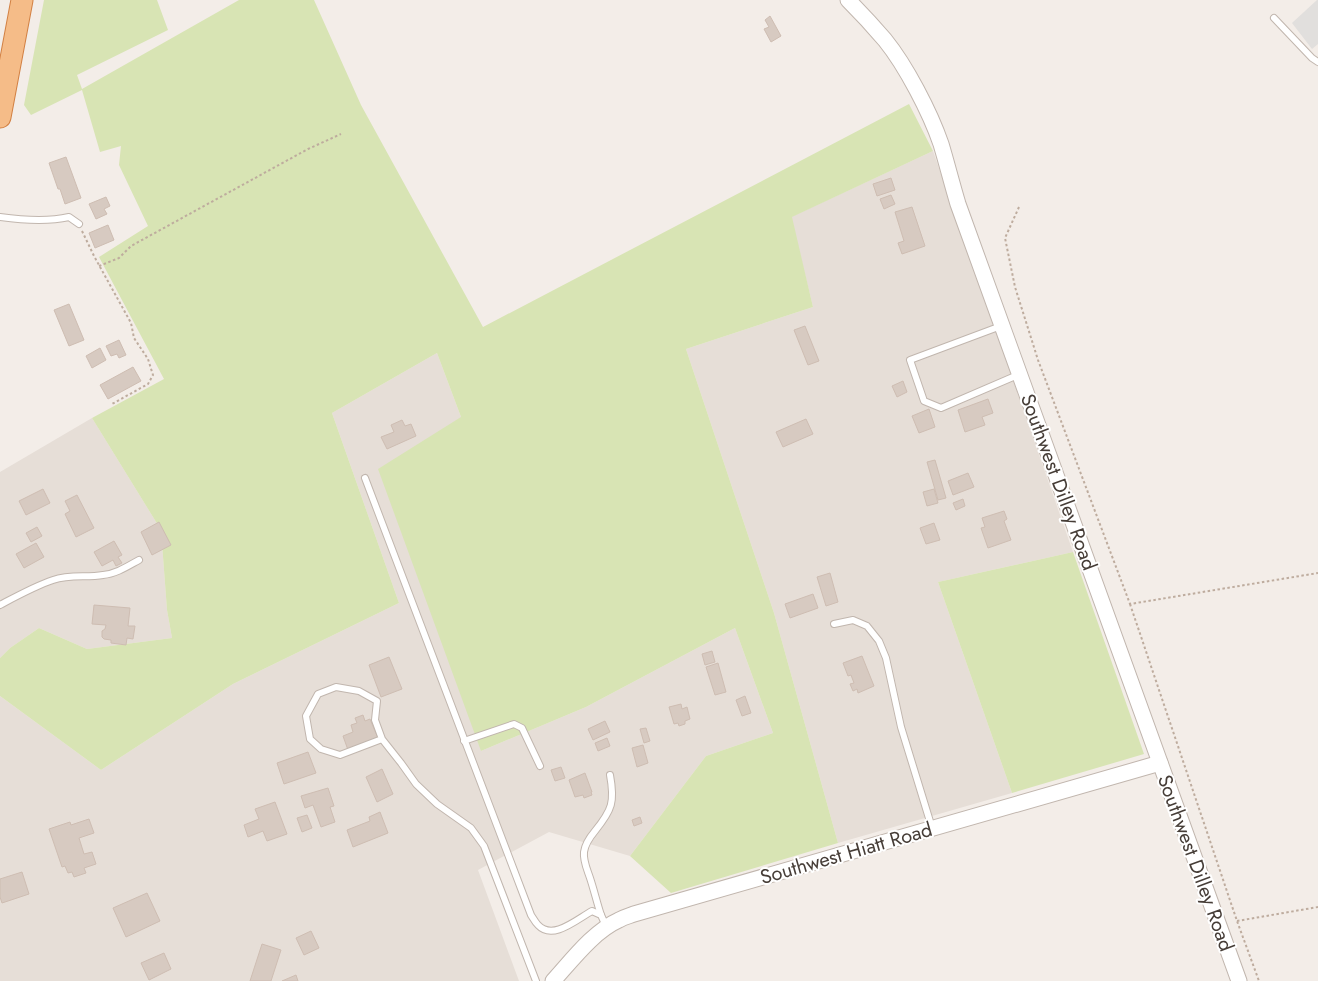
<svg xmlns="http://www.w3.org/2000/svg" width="1318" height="981" viewBox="0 0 1318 981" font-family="Jost,sans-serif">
<rect width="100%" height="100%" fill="#f3ede8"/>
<g fill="#e6ded7">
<path d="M933 151 1073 552 938 582 1012 793 838 843 774 613 686 349 813 307 791 217Z"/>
<path d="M437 353 461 417 481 751 586 707 735 628 773 733 706 756 630 856 549 832 478 870 519 981H0V696L101 770 233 684 399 603 332 413Z"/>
<path d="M92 418 161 530 167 610 172 638 87 649 39 628 10 648 0 658V472Z"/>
</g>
<g fill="#d8e4b4">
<path d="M44 0H157L168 30 77 75 82 89 239 0H314L361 105 483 327 909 104 933 151 792 217 813 307 686 349 774 613 838 843 671 893 630 856 706 756 773 733 735 628 586 707 481 751 378 469 461 417 437 353 332 413 399 603 233 684 101 770 0 696V658L10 648 39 628 87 649 172 638 167 610 161 530 92 418 164 379 99 257 148 226 119 165 121 146 100 152 82 90 31 115 24 105Z"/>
<path d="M1073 552 1144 754 1012 793 938 582Z"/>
</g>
<path fill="#e1dfdd" d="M1317 0H1318V44L1312 49 1292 23Z"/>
<g fill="#d7cac1" stroke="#cebdb2">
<path d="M770 16 781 36 771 42 764 29 769 27 765 20Z"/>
<path d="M66 157 81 198 65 204 60 189H58L49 163Z"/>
<path d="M891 178 895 190 877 196 873 184Z"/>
<path d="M891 195 895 204 884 209 880 199Z"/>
<path d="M106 197 110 206 104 209 107 214 96 219 89 204Z"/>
<path d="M912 207 925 246 902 254 898 243 904 241 895 212Z"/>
<path d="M108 225 114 240 95 248 89 233Z"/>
<path d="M69 304 84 340 69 346 54 310Z"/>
<path d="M805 326 819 361 808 365 794 330Z"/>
<path d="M119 340 126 355 119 358 117 354 111 356 106 346Z"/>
<path d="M100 348 106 360 92 368 86 356Z"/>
<path d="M133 367 141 381 108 399 100 385Z"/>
<path d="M903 381 907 392 897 397 892 386Z"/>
<path d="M988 399 993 413 982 417 985 425 965 432 958 410Z"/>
<path d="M929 409 935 427 919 433 912 416Z"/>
<path d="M806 419 813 434 783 447 776 432Z"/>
<path d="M402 420 405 426 411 424 416 436 387 449 381 437 394 432 391 425Z"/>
<path d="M935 460 946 498 938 500 927 462Z"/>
<path d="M968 473 974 487 953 495 948 481Z"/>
<path d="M43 489 50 503 26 515 19 501Z"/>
<path d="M934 489 938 503 927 506 923 492Z"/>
<path d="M77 495 94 528 76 537 65 514 70 511 65 501Z"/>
<path d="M963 499 965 506 956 510 953 503Z"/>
<path d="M1004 511 1007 519 1004 521 1011 540 988 548 981 528 985 527 982 518Z"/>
<path d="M159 522 171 545 152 555 141 532Z"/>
<path d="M934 523 940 540 926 544 920 528Z"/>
<path d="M37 527 42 536 31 542 26 533Z"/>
<path d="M114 541 122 555 118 557 122 563 116 566 113 560 102 566 94 552Z"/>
<path d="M36 543 44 557 24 568 16 554Z"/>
<path d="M830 573 838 602 826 606 817 577Z"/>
<path d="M813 594 818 608 790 618 785 604Z"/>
<path d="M94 605 130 608 128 626H135L133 639 127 638 126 645 111 643V640L104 639 102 637V631L105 629 106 625 92 624Z"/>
<path d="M712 651 715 662 705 665 702 654Z"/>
<path d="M862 656 874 686 858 693 857 689 853 691 850 684 854 683 851 675 848 676 843 663Z"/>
<path d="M389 657 402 689 381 697 369 665Z"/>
<path d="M718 663 726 692 715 695 706 667Z"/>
<path d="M745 696 751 713 742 716 736 700Z"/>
<path d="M681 704 682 709 687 707 690 719 685 721V724L679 726 678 723 674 724 669 707Z"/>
<path d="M363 715 365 721 370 719 378 738 348 750 343 736 353 732 351 725 357 723 355 718Z"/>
<path d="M605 721 610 732 593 740 588 729Z"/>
<path d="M646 728 650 741 644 743 640 729Z"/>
<path d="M607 738 610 746 598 751 595 743Z"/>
<path d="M643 745 648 763 637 767 632 748Z"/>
<path d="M308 752 316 773 284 784 277 763Z"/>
<path d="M561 767 565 778 555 781 551 770Z"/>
<path d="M382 769 393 794 377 802 366 777Z"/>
<path d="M585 773 592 792H591L592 795 584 798 583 795 575 797 569 780Z"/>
<path d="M328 788 334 806 330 807 335 822 321 827 313 805 305 808 301 796Z"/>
<path d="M275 802 287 834 267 841 263 831 248 837 244 825 259 819 255 809Z"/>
<path d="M380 812 388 833 353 847 347 830 370 821 369 817Z"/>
<path d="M307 815 312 828 302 832 297 818Z"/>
<path d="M640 817 642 823 634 826 632 820Z"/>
<path d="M89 819 94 833 79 838 84 854 92 852 96 864 84 868 86 873 74 877 72 872 68 873 65 866 62 867 49 829 70 822 71 825Z"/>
<path d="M22 872 29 894 2 903 0 897V879Z"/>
<path d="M147 893 160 921 126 937 113 908Z"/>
<path d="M311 931 319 948 304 955 296 938Z"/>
<path d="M262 944 281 950 271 981H250Z"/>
<path d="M164 953 171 969 149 980 141 963Z"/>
<path d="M296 975 298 981H282Z"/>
</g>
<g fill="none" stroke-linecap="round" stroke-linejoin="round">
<g stroke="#c1b6ae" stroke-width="8">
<g id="service">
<path d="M1274 18 1312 58 1318 62"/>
<path d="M0 217C22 220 47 222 69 217L79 224"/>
<path d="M1001 326 910 360 924 401 941 408 1020 374"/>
<path d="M365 478 531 915C533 918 535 922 538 925 553 941 577 919 592 911L601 915 606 926"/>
<path d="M0 605C17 596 35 586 53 580 70 574 87 578 103 575 116 574 128 566 139 560"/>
<path d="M834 624 853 620 867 626 879 641 886 658 901 727 932 828"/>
<path d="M382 739 340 755 321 749 310 739 306 716 318 694 336 687 359 691 377 701 375 720 382 739 401 763 416 784 437 804 471 828 484 846 536 981"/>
<path d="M464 741 514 724 522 728 540 766"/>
<path d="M601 915C597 903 594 890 590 878 587 869 583 861 584 852 585 844 590 837 595 831 612 810 615 802 610 775"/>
</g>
</g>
<g stroke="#c1b6ae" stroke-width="17">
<g id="tertiary">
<path d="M848 0C861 13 873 26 885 40 906 66 930 112 941 144 947 164 952 184 958 204L1239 981"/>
<path d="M553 981C572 960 594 931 619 920 624 917 629 916 634 914L1160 763"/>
</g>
</g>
<g stroke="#d28043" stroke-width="23">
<path id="trunk" d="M0 117 22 0"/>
</g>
<g stroke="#beac9e" stroke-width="2" stroke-dasharray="2.5 2.5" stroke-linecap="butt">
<path d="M1019 207 1005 238 1015 287 1038 360 1130 604 1318 573"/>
<path d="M82 231 94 256 131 323 134 338 148 359 153 375 148 384 112 404"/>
<path d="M99 266 119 258 131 246 308 149 341 134"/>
<path d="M1130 604 1237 921 1259 981"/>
<path d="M1237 921 1318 907"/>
</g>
<use href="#service" stroke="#fff" stroke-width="6"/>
<use href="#tertiary" stroke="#fff" stroke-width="15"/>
<use href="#trunk" stroke="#f5bc88" stroke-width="21"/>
</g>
<g text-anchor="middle" stroke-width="4" stroke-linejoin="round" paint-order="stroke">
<g font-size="20" fill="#463d37" stroke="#fff">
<text transform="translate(1059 482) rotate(70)" y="7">Southwest Dilley Road</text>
<text transform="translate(846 853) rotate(-16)" y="7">Southwest Hiatt Road</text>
<text transform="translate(1196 863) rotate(70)" y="7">Southwest Dilley Road</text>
</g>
</g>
</svg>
